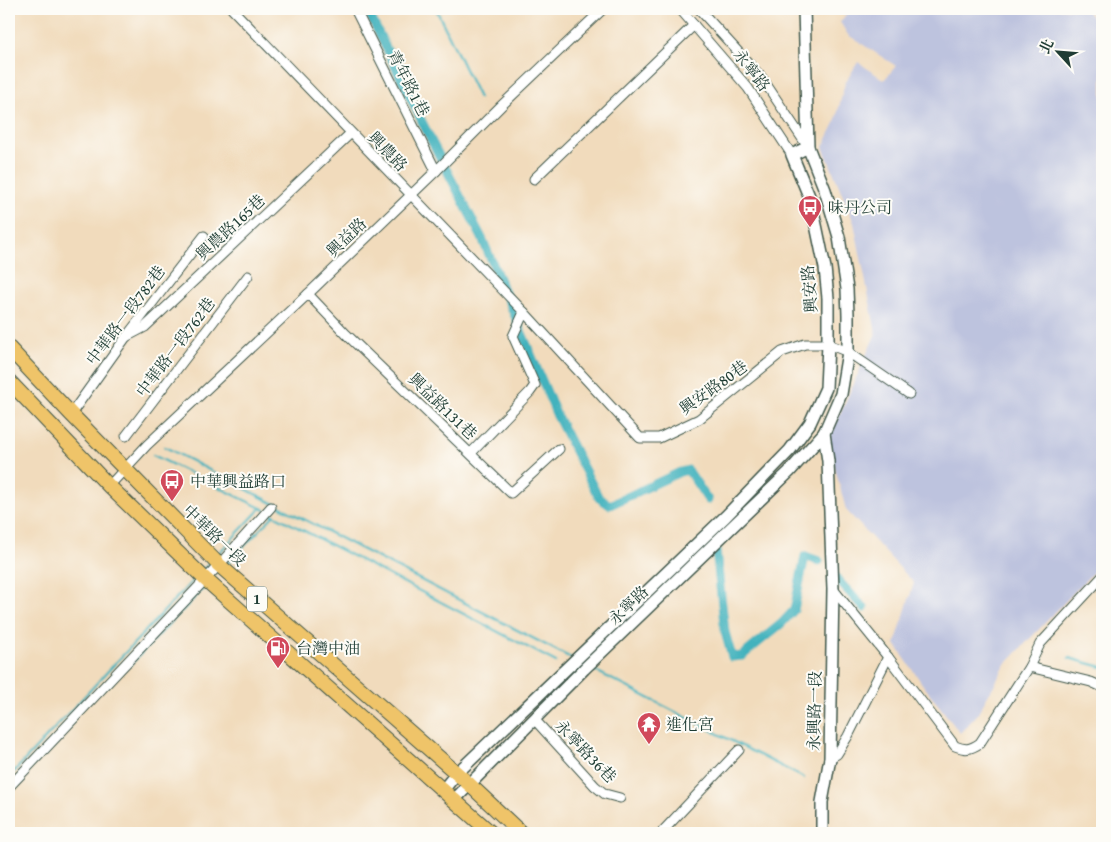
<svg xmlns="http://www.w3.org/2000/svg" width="1111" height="842" viewBox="0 0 1111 842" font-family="'Gentium Book Plus','Noto Serif TC',serif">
<rect width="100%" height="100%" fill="#fdfcf7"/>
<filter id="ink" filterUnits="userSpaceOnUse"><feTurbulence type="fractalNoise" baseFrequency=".02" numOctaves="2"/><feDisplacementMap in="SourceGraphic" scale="10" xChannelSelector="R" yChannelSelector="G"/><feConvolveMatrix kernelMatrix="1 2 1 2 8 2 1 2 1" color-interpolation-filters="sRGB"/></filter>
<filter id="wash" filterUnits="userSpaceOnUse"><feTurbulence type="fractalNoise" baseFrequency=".0096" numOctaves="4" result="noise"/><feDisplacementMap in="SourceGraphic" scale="20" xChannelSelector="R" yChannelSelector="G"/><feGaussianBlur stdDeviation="1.12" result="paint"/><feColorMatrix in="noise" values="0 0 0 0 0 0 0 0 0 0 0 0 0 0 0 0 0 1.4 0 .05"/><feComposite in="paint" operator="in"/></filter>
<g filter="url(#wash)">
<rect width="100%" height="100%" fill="#f1dbbc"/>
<path fill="#bdc3de" d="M851 9H1085L1102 28V563L1006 664 977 715 960 733 923 685 895 644 914 583 846 510 828 441 876 333 854 223 823 147 835 123 845 83 858 62 884 80 896 66 848 35 840 22Z"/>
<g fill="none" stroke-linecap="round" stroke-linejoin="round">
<g stroke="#43b2bd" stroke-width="2.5">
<path d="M436 9 479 98"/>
<path d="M165 447 571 658"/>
<path d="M153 455 265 510"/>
<path d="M270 513 556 662"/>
<path d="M216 556 261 508"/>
<path d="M227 564 274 515"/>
<path d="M202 571 210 562"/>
<path d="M1069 658 1102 667"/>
<path d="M130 665 206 586"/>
<path d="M590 668 804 778"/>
<path d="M9 777 196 577"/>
</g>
<g stroke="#43b2bd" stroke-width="9">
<path d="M367 9 431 140 482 238 557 416 599 498 610 505 680 472 688 470 708 500"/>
<path d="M716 550 725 632 732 657 742 656 782 623 794 610 805 556 819 561"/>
<path d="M834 576 864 608"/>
</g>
</g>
</g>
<g filter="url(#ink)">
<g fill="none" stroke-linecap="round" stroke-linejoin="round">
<g stroke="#3e5548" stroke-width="11">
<g id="minor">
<path d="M232 9 524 312 640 438H659L699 419 782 352 805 344H828L848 352 909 394"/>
<path d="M355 9 436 171"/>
<path d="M680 9 748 88 792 155"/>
<path d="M699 9 762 78 808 147"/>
<path d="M534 179 694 25"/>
<path d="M308 294 346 334 511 493 559 449"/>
<path d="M126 337 145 327 351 133"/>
<path d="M71 414 126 337 204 236"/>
<path d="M126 436 248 276"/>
<path d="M471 453 530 392 535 385 513 336 524 312"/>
<path d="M109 486 147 445 308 294 436 171 501 106 603 9"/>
<path d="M833 589 888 657 955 746C965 750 970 750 980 743L1029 667 1091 682 1102 687"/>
<path d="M1029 667 1040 644 1102 577"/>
<path d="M534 719 595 786 605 794 620 798"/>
<path d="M830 758 837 754 848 736 888 657"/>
<path d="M9 787 219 565 271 507"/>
<path d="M661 833 739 750"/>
</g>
</g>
<g stroke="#3e5548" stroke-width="14">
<g id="tertiary">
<path d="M804 9 808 147 825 190 839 237 847 289 848 315V352L841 394 824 433 828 461 833 589 830 758 822 802V833"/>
<path d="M443 790 456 774 726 516 790 450 810 423 826 388 828 344V298L825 268 811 201 792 155 808 147"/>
<path d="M454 800 584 669 789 472 824 433"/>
</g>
</g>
<g stroke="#3e5548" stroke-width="16">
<g id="primary">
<path d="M9 348 71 414 219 565 469 784 521 833"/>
<path d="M9 381 109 486 205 579 491 833"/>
</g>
</g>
<use href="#minor" stroke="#fff" stroke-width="9"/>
<use href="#tertiary" stroke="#fff" stroke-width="11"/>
<use href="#primary" stroke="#efc469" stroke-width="14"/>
</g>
</g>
<defs>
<g id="bus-pin" transform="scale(1.25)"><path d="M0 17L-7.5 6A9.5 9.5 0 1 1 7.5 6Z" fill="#d1495b" stroke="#fdfcf7"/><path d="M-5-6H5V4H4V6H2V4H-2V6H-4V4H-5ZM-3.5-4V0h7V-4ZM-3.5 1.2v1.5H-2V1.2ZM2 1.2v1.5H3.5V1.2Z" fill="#fff"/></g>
<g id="fuel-pin" transform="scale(1.25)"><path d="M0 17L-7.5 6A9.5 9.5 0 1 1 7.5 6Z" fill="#d1495b" stroke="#fdfcf7"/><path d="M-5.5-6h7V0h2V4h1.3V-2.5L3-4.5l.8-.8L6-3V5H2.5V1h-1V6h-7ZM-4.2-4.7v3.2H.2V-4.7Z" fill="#fff"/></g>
<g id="temple-pin" transform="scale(1.25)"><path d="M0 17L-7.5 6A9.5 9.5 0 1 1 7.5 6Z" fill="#d1495b" stroke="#fdfcf7"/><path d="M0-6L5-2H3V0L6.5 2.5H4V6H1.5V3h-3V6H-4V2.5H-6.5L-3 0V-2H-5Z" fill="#fff"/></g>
</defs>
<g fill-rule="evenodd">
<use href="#bus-pin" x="810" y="207"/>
<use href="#bus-pin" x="172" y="481"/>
<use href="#fuel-pin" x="278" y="648"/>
<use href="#temple-pin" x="649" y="724"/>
</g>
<g text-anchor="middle" stroke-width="4" stroke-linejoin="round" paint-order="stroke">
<rect fill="#fdfcf7" stroke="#62766e" stroke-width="1" x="247" y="586.5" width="20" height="25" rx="4"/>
<g font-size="15" font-weight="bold" fill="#1f3d34">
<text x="257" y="604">1</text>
</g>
<g font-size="16" fill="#1f3d34" stroke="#fdfcf7">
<text transform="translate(752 70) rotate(52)" y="6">永寧路</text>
<text transform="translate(409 83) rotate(63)" y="6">青年路1巷</text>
<text transform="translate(388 151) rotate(46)" y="6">興農路</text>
<text transform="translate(230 227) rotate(-43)" y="6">興農路165巷</text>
<text transform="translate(346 237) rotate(-44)" y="6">興益路</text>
<text transform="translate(809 289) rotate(-95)" y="6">興安路</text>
<text transform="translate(125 315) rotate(-53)" y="6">中華路一段782巷</text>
<text transform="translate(175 347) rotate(-53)" y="6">中華路一段762巷</text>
<text transform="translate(713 387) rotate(-36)" y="6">興安路80巷</text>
<text transform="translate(443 406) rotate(44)" y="6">興益路131巷</text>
<text transform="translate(215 535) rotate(44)" y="6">中華路一段</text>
<text transform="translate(628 605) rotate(-44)" y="6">永寧路</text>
<text transform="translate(814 711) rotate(-89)" y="6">永興路一段</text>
<text transform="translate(586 751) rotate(46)" y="6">永寧路36巷</text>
</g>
<g font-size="16" fill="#1f3d34" stroke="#fdfcf7" text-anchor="start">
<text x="828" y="213">味丹公司</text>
<text x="190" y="487">中華興益路口</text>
<text x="296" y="654">台灣中油</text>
<text x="666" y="730">進化宮</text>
</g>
</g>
<rect width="1111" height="842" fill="none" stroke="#fdfcf7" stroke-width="30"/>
<g transform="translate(1058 52) rotate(296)" stroke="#fdfcf7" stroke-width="4" paint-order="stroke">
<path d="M0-4L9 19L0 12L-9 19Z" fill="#1f3d34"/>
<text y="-8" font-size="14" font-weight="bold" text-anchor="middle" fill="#1f3d34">北</text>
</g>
</svg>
